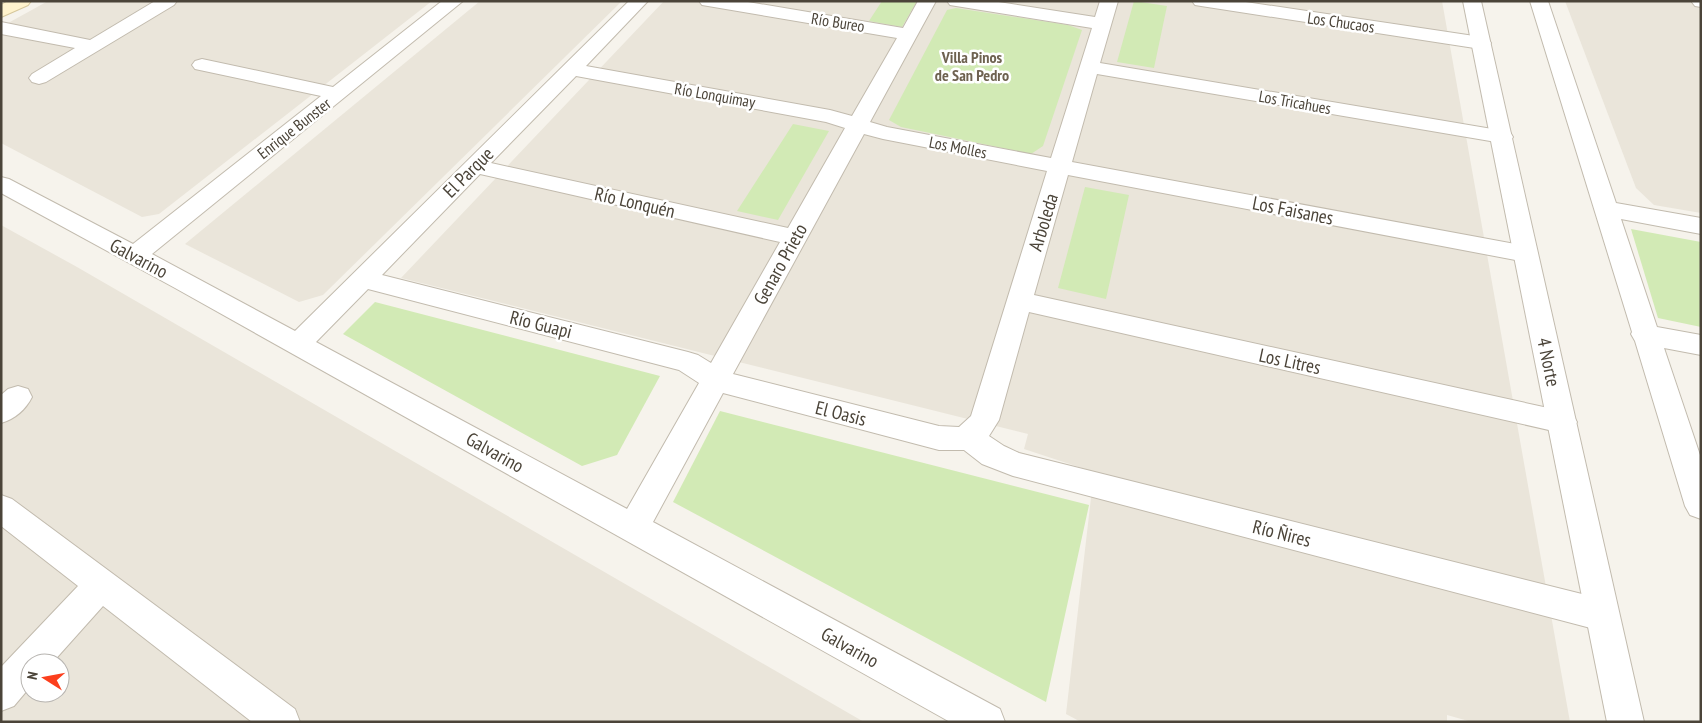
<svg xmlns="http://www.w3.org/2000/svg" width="1702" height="723" viewBox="0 0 1702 723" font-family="'PT Sans Narrow',sans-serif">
<rect width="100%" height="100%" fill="#f6f3ec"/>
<g fill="#eae5da" fill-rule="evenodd">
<path d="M48 1H432L159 214 142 217 1 143V27Z"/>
<path d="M480 1H622L323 295 299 302 185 244Z"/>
<path d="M664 1H1442L1570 722H1472L1447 715V722H1081L1066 714 1094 472 1024 449 1028 434 401 278Z"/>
<path d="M1565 1H1701V213L1654 205 1636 188Z"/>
<path d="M1 225 77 267 864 722H1ZM30 663H60V693H30Z"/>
</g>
<g fill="#d2eab5">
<path d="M882 1H917L902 27 869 21Z"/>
<path d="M1134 1 1167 6 1154 68 1117 62Z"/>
<path d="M956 8 1068 25 1082 30 1043 146 1031 154 901 127 889 120 947 10Z"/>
<path d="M793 124 829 131 778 220 737 211Z"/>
<path d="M1085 187 1129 195 1106 299 1058 288Z"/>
<path d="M1631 229 1701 242V327L1658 318Z"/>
<path d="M375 302 660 376 617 455 582 466 343 334Z"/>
<path d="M720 411 1089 505 1046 702 673 502Z"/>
</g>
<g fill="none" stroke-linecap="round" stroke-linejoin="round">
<g stroke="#c2bbae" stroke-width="2">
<g id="minor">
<path d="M155 1H177L174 5 46 82 39 84 32 82 29 78 32 74 75 48 1 34V22L90 40Z"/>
<path d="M442 1H463L152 254 295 331 629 1H648L586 66 830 110 852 116 897 38 708 6 702 5 699 1H742L903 28 918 1H936L870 122 887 127 1051 158 1092 28 956 6 950 5 947 1H992L1095 17 1100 1H1118L1100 63 1510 132 1513 137 1510 142 1502 143 1097 74 1072 162 1526 246 1535 248 1538 254 1535 260 1526 262 1068 175 1034 295 1562 411 1572 414 1577 422 1572 430 1562 433 1029 312 999 420 989 436 1004 446 1019 453 1602 599 1614 604 1619 615 1614 626 1602 631 1013 476 982 464 964 450H939L723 393 653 522 1000 709 1005 722H950L175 288 1 193V177L9 179 133 244 321 96 195 69 192 65 195 61 202 59 333 87ZM576 76 826 122 845 128 788 228 491 163ZM864 134 883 139 1047 171 971 416 959 427 939 426 733 374ZM480 174 780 242 711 363 698 355 688 352 382 275ZM368 289 679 370 699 383 627 509 316 342Z"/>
<path d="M1192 1H1239L1481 37 1488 39 1491 43 1488 47 1481 49 1201 6 1195 5Z"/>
<path d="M1530 1H1548L1616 203 1701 218V234L1621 219 1657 327 1701 335V355L1664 348 1701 458V519L1690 515 1685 506 1635 341 1631 334 1632 332Z"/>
<path d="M1691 1H1701V7L1695 6Z"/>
<path d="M18 386 28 389 32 397C26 409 15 419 1 423V395L8 389Z"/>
<path d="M1 495 12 499 295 709 300 722H252L103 606 52 663H30V687L14 706 1 711V667L78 586 1 526Z"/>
</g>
</g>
<g stroke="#c2bbae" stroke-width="2">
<path id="tertiary" d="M1463 1H1481L1644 722H1607Z"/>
</g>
<g stroke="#d6c79b" stroke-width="2">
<path id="secondary" d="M8 1H31L28 5 1 17V5Z"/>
</g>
<use href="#minor" fill="#fff" fill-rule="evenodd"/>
<use href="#tertiary" fill="#fff" fill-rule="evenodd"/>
<use href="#secondary" fill="#fff3cd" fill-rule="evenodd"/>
</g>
<g text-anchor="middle" stroke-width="5" stroke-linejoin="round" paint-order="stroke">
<g font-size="16" fill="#4b4439" stroke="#fff">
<text transform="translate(838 22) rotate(9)" y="6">Río Bureo</text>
<text transform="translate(1341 22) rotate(8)" y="6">Los Chucaos</text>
<text transform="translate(715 95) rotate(10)" y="6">Río Lonquimay</text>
<text transform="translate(1295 102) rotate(10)" y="6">Los Tricahues</text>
<text transform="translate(294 128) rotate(-38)" y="6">Enrique Bunster</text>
<text transform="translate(958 147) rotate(11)" y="6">Los Molles</text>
</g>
<g font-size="16" font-weight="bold" fill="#6e6250" stroke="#fff">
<text x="972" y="63">Villa Pinos<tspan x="972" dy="18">de San Pedro</tspan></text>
</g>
<g font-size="19" fill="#4b4439" stroke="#fff">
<text transform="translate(468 172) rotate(-45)" y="7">El Parque</text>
<text transform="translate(635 202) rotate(13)" y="7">Río Lonquén</text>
<text transform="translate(1293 210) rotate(11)" y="7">Los Faisanes</text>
<text transform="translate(1043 222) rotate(-73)" y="7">Arboleda</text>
<text transform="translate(139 258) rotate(28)" y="7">Galvarino</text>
<text transform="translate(780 264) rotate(-61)" y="7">Genaro Prieto</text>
<text transform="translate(541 324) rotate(14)" y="7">Río Guapi</text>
<text transform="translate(1290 361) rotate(12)" y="7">Los Litres</text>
<text transform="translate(1549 362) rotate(78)" y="7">4 Norte</text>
<text transform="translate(841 413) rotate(14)" y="7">El Oasis</text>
<text transform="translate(495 452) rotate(29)" y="7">Galvarino</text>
<text transform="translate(1282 533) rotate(14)" y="7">Río Ñires</text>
<text transform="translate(850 647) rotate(29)" y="7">Galvarino</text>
</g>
</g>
<rect width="1702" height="723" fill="none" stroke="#4b4439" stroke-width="5"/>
<g transform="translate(45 678) rotate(281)"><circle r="24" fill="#ffffff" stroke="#b7b4b0"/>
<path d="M0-4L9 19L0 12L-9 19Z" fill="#fc3f1d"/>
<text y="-8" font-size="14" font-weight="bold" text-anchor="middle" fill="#4b4439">N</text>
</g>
</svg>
